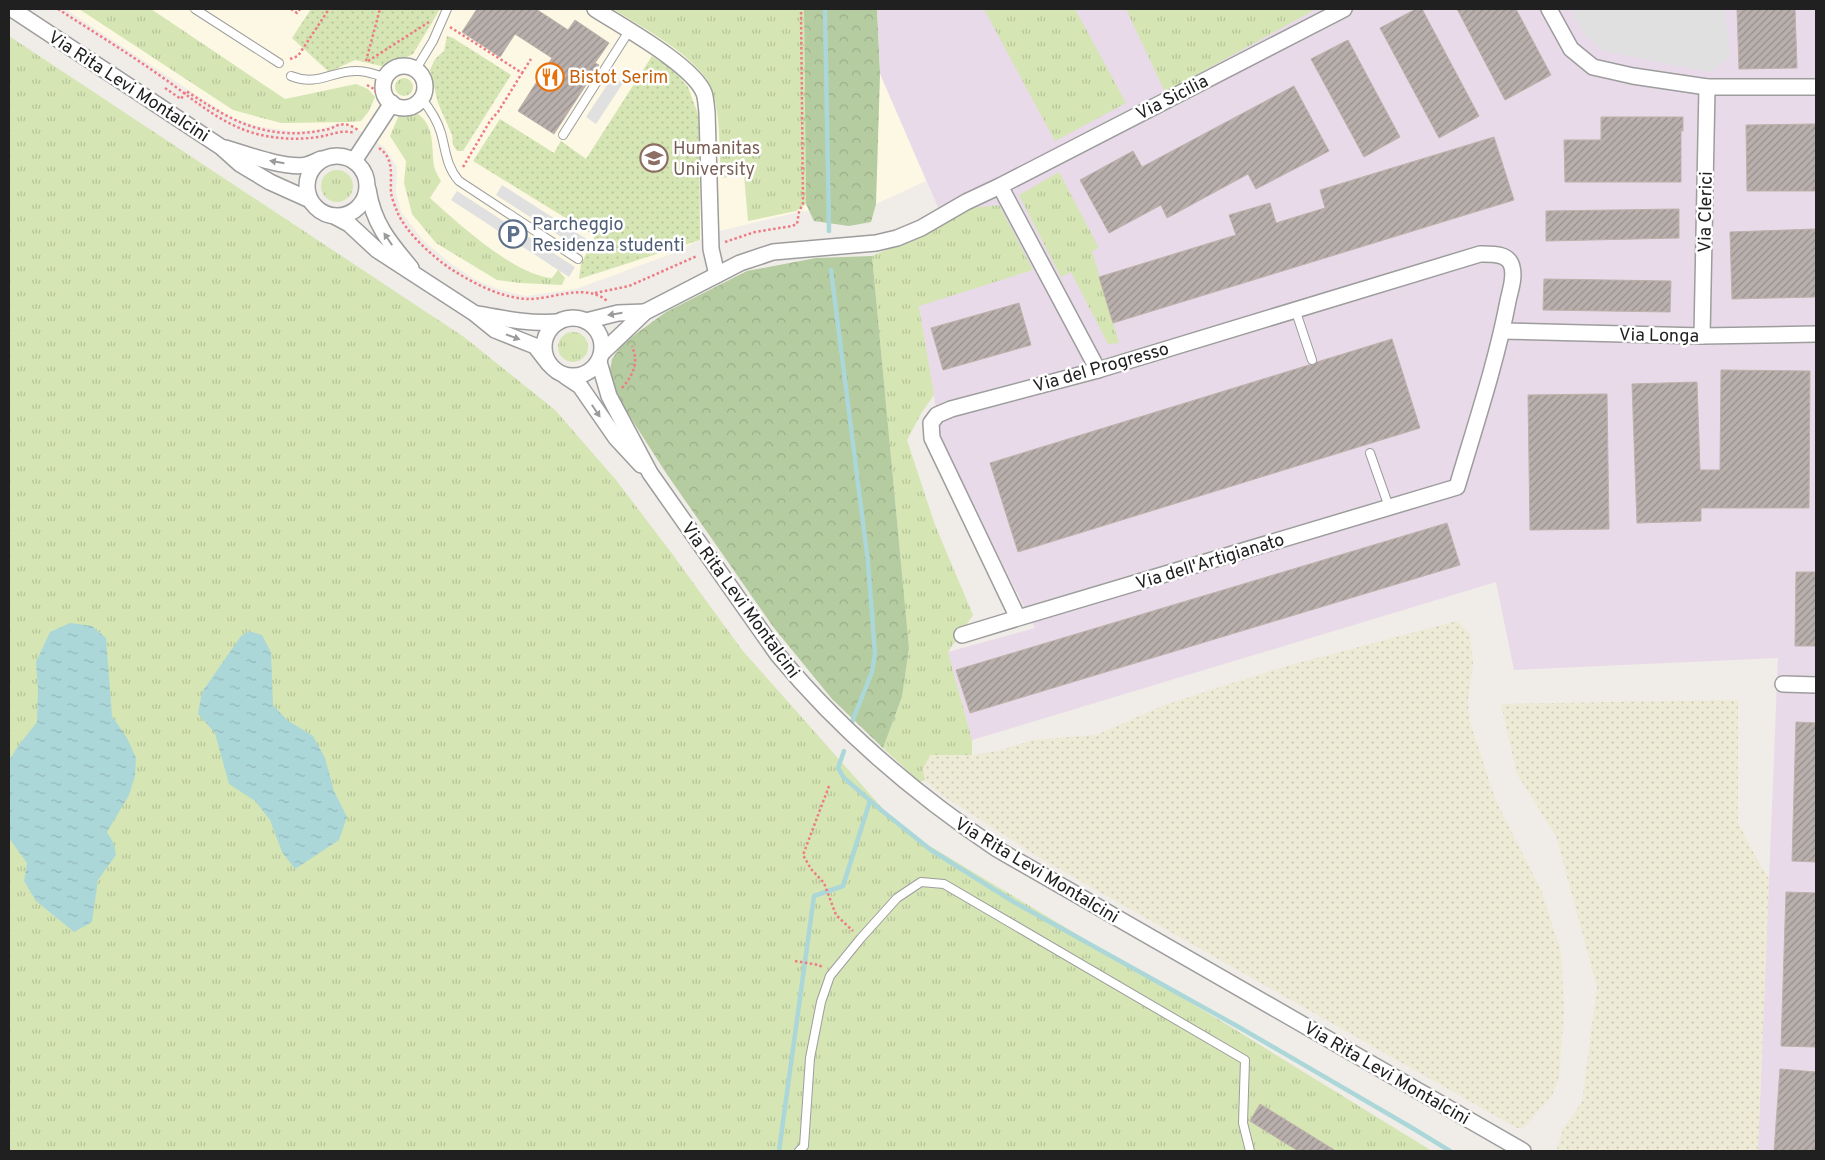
<svg xmlns="http://www.w3.org/2000/svg" width="1825" height="1160" viewBox="0 0 1825 1160" font-family="Overpass,sans-serif">
<defs>
<pattern id="farmland-dots" width="8" height="8" patternUnits="userSpaceOnUse" patternTransform="scale(1.25)"><rect width="8" height="8" fill="#edead5"/><path d="M2 2h.1M6 6h.1" fill="none" stroke="#cbc8b7" stroke-width="1.8" stroke-linecap="round"/></pattern>
<pattern id="grass-tufts" width="24" height="20" patternUnits="userSpaceOnUse" patternTransform="scale(1.25)"><rect width="24" height="20" fill="#d5e5b3"/><path d="M3 7l-1-3M5 7V3M7 7l1-3M15 17l-1-3M17 17v-4M19 17l1-3" fill="none" stroke="#b7c49a"/></pattern>
<pattern id="forest-crowns" width="20" height="18" patternUnits="userSpaceOnUse" patternTransform="scale(1.25)"><rect width="20" height="18" fill="#b5cba0"/><path d="M2 6a3 3 0 1 1 6 0M12 15a3 3 0 1 1 6 0" fill="none" stroke="#9bae8a"/></pattern>
<pattern id="garden-dots" width="8" height="8" patternUnits="userSpaceOnUse" patternTransform="scale(1.25)"><rect width="8" height="8" fill="#d5e5b3"/><path d="M2 2h.1M6 6h.1" fill="none" stroke="#b7c49a" stroke-width="1.8" stroke-linecap="round"/></pattern>
<pattern id="water-ripples" width="26" height="14" patternUnits="userSpaceOnUse" patternTransform="scale(1.25)"><rect width="26" height="14" fill="#acd7d9"/><path d="M2 4q2-2 4 0t4 0M15 11q2-2 4 0t4 0" fill="none" stroke="#94b8ba"/></pattern>
<pattern id="building-hatch" width="6" height="6" patternUnits="userSpaceOnUse" patternTransform="scale(1.25)"><rect width="6" height="6" fill="#b9b0ad"/><path d="M-1 1l2-2M0 6l6-6M5 7l2-2" fill="none" stroke="#968f8c"/></pattern>
</defs>
<rect width="100%" height="100%" fill="#f0ece8"/>
<path fill="#e8dae8" d="M877 9H1816V1151H1758L1778 658 1514 670 1496 582 972 740 948 652 1035 628 938 437 937 415 919 305 1033 270 972 209 945 223 880 74Z"/>
<path fill="#fcf8e4" d="M65 9H877L880 74 926 181 876 204 799 212 719 231 669 255 576 289 526 296 501 290 476 280 450 263 423 240 401 212 396 192 397 167 385 148 370 137 359 130 339 123 317 130 290 131 261 127 230 117Z"/>
<g fill="url(#farmland-dots)">
<path d="M1457 621 1470 634 1473 663 1468 699 1469 719 1495 799 1541 890 1561 952 1564 1012 1559 1077 1552 1096 1524 1127 1517 1128 1040 858 942 795 925 780 923 769 930 755H972L998 751 1033 740 1096 735 1165 705 1232 683 1287 666Z"/>
<path d="M1738 700V823L1759 863 1769 879 1758 1151H1561L1557 1149 1564 1127 1582 1102 1597 987 1556 836 1517 774 1501 704Z"/>
</g>
<g fill="url(#grass-tufts)">
<path d="M79 9H151L285 99 356 84 368 89 375 97 369 111 361 121 351 122 281 123 233 110Z"/>
<path d="M613 9H804L806 204 796 211 748 221 744 175 721 178C719 149 721 118 712 90 701 58 641 27 613 9Z"/>
<path d="M984 9H1075L1126 103 1055 141Z"/>
<path d="M1126 9H1316L1165 92Z"/>
<path d="M9 36 464 337 555 410 616 480 670 551 742 650 900 828 1226 1024 1432 1151H9Z"/>
<circle cx="404" cy="87" r="9"/>
<path d="M413 111C436 123 431 145 434 166 435 171 438 176 441 181L430 198C458 223 514 275 552 278L558 270 565 278 562 285 521 283 497 280 436 243 412 214 404 183 406 161 390 136 399 115Z"/>
<circle cx="337" cy="186" r="16"/>
<path d="M1059 172 1099 248 1092 251 1119 343 1108 344 1071 272 1061 277 1019 195Z"/>
<path d="M999 205 1033 270 919 306 934 395 922 412 907 440 935 525 973 615 948 652 972 740V755H930L923 769 925 780 920 782 883 748 902 697 909 648 872 256 915 238 972 208Z"/>
<circle cx="573" cy="347" r="15"/>
</g>
<g fill="url(#forest-crowns)">
<path d="M804 9H877L880 74 876 204 871 222 849 226 814 221 806 204Z"/>
<path d="M872 256 909 648 902 697 883 748 832 699 774 628 666 473 613 390 609 376 612 359 622 345 637 333 666 312 747 271 816 258Z"/>
</g>
<g fill="url(#garden-dots)">
<path d="M311 9H440L413 54 386 67 355 60 329 72 292 38Z"/>
<path d="M447 36 453 38 511 75 463 151H457L453 145 452 135 438 103 430 70 435 59 444 51Z"/>
<path d="M652 56 672 69 688 87 699 117 700 240 579 279 581 264 595 236 473 161 500 119 554 153 561 141 586 159Z"/>
</g>
<g fill="#e0e0e0">
<path d="M1579 9H1725L1730 57 1710 72 1603 51 1585 35 1572 13Z"/>
<path d="M613 76 623 83 596 124 586 117Z"/>
<path d="M502 185 591 242 585 252 496 195Z"/>
<path d="M457 191 575 267 569 277 451 200Z"/>
</g>
<g fill="url(#water-ripples)">
<path d="M70 623 92 626 106 638 112 716 127 738 136 758 135 776 129 795 107 832 114 844 116 855 98 880 92 922 74 932 36 901 24 881 27 863 9 838V761L18 746 37 722 38 689 36 662 50 632Z"/>
<path d="M249 631 262 635 271 652 273 705 287 720 313 736 325 758 334 791 347 817 339 840 295 869 282 852 270 820 255 801 229 784 215 733 198 714 202 692 241 636Z"/>
</g>
<g fill="none" stroke-linecap="round" stroke-linejoin="round">
<g stroke="#acd7d9" stroke-width="4.5">
<path d="M825 9 829 231"/>
<path d="M831 270 868 562 875 654 872 672 852 722"/>
<path d="M844 751 838 768 844 778 881 810 931 850 1014 902 1237 1026 1414 1129 1450 1151"/>
<path d="M779 1151 814 896 843 886 870 801"/>
</g>
</g>
<g fill="url(#building-hatch)" stroke="#c0b1ab">
<path d="M477 9H536L568 30 575 20 609 43 595 63 599 65 554 134 518 111 552 58 515 34 500 57 462 32Z"/>
<path d="M1416 9H1422L1479 116 1439 138 1380 28Z"/>
<path d="M1457 9H1516L1551 75 1505 100Z"/>
<path d="M1737 9H1795L1797 68 1739 69Z"/>
<path d="M1348 40 1400 137 1364 157 1311 59Z"/>
<path d="M1294 86 1329 151 1256 189 1248 174 1167 218 1161 205 1109 233 1080 180 1133 151 1142 167Z"/>
<path d="M1601 117H1683V131H1681V182H1565L1564 140H1601Z"/>
<path d="M1816 124V191H1747L1746 125Z"/>
<path d="M1494 137 1514 200 1113 323 1099 277 1236 235 1229 215 1270 203 1276 223 1325 208 1320 190Z"/>
<path d="M1679 209V238L1546 241V211Z"/>
<path d="M1816 229V297L1732 299 1730 232Z"/>
<path d="M1544 279 1671 281 1670 312 1543 310Z"/>
<path d="M1019 303 1031 345 943 370 931 328Z"/>
<path d="M1392 339 1420 428 1018 552 990 463 1309 365H1313L1317 362Z"/>
<path d="M1721 370 1810 371 1809 508H1701V521L1637 523 1632 384 1697 382 1700 470H1720Z"/>
<path d="M1607 394 1609 529 1530 530 1528 395Z"/>
<path d="M1447 523 1460 565 970 713 956 670Z"/>
<path d="M1796 572H1816V646H1795Z"/>
<path d="M1796 722 1816 723V862L1792 861Z"/>
<path d="M1786 892 1816 893V1047L1781 1046Z"/>
<path d="M1780 1069 1816 1072V1151H1774Z"/>
<path d="M1260 1104 1336 1151H1298L1250 1121Z"/>
</g>
<g fill="none" stroke-linecap="round" stroke-linejoin="round">
<g stroke="#9d9d9d" stroke-width="10">
<g id="lane">
<path d="M195 9 279 63"/>
<path d="M416 69 433 41 447 9"/>
<path d="M291 76C318 87 332 70 358 71 367 71 376 75 385 77"/>
<path d="M421 98C430 109 437 119 441 133 446 151 446 166 459 181L578 259"/>
<path d="M563 135 629 31"/>
<path d="M1295 309 1312 360"/>
<path d="M1370 453 1389 507"/>
<path d="M799 1151 804 1146 810 1058 821 1002 830 976 861 938 897 898 921 882 944 884 1245 1060 1243 1123 1250 1151"/>
</g>
</g>
<g stroke="#9d9d9d" stroke-width="18">
<g id="street">
<path d="M12 9 221 147 240 164 270 182 310 200"/>
<path d="M595 9C621 26 693 65 704 93 706 98 706 106 707 112L711 249 717 275"/>
<path d="M1549 9 1571 49 1593 67 1633 76 1707 87H1816"/>
<circle cx="404" cy="87" r="21"/>
<path d="M225 148C246 154 285 169 306 165 311 164 316 161 321 159"/>
<circle cx="337" cy="186" r="30"/>
<path d="M354 161 392 103"/>
<path d="M1000 186 1098 370"/>
<path d="M368 189C373 223 389 242 411 268"/>
<path d="M334 216 349 224 377 250 474 313 495 330 535 346 549 364"/>
<path d="M478 314C505 319 530 324 558 322"/>
<circle cx="573" cy="347" r="29"/>
<path d="M586 321 618 313 645 312"/>
<path d="M1502 331 1702 336 1816 334"/>
<path d="M1702 336 1707 87"/>
<path d="M602 353 645 312 740 263 773 252 876 243 897 238 921 228 966 202 1000 186 1344 9"/>
<path d="M599 362 609 396 650 473 778 655C841 731 915 794 997 849L1523 1151"/>
<path d="M565 376 580 386 616 438 641 465"/>
<path d="M962 635 1018 618 1457 487C1475 426 1496 364 1508 301 1510 291 1515 278 1512 267 1509 253 1492 254 1480 254L1098 370 951 409 937 415 931 423 932 438 1018 618"/>
<path d="M1783 684 1816 685"/>
</g>
</g>
<g stroke="#ee7b84" stroke-width="2.5" stroke-dasharray="2.5 2.5" stroke-linecap="butt">
<path d="M58 9C95 33 133 56 169 82 198 103 223 125 257 134 277 139 298 140 318 137 332 135 341 129 355 133"/>
<path d="M291 9 297 13 300 9"/>
<path d="M450 27 522 73 531 59"/>
<path d="M290 59 298 56 329 9"/>
<path d="M366 61 380 9"/>
<path d="M368 61 429 22"/>
<path d="M367 85 374 89 379 96"/>
<path d="M165 88 181 99 186 91C219 112 246 131 287 133 301 134 315 132 329 129 333 128 336 125 340 125 346 123 352 126 358 130"/>
<path d="M379 148C395 159 390 176 391 193 392 199 395 206 397 211 405 232 433 257 451 269 473 283 499 297 526 299 552 300 585 282 607 301"/>
<path d="M463 167 490 121 498 112 522 73"/>
<path d="M725 242 755 232 792 226 797 224 799 212 803 203 801 9"/>
<path d="M595 293 629 286 697 256"/>
<path d="M622 388C633 375 639 363 632 346"/>
<path d="M829 786 803 855 811 869 824 883 836 915 853 931"/>
<path d="M795 961 819 965 822 967"/>
</g>
<use href="#lane" stroke="#fff" stroke-width="8"/>
<use href="#street" stroke="#fff" stroke-width="15"/>
</g>
<defs><path id="oneway-solid" d="M-6-.8H1V-3.2L6.5 0L1 3.2V.8H-6Z" transform="scale(1.25)"/></defs>
<g fill="#9b9b9b">
<use href="#oneway-solid" transform="translate(277 162) rotate(-170)"/>
<use href="#oneway-solid" transform="translate(388 239) rotate(-124)"/>
<use href="#oneway-solid" transform="translate(615 314) rotate(171)"/>
<use href="#oneway-solid" transform="translate(513 337) rotate(20)"/>
<use href="#oneway-solid" transform="translate(596 411) rotate(56)"/>
</g>
<defs>
<g id="restaurant-ring" transform="scale(1.4375)"><circle r="9.5" fill="#fff" stroke="#e8710a" stroke-width="1.5"/><path d="M-5-6h1v4h1v-4h1v4h1v-4h1v5L-1.5 .5V6h-2V.5L-5-1ZM5-6V6H3V1.5H1.5Q1.5-4 5-6Z" fill="#e8710a"/></g>
<g id="university-ring" transform="scale(1.4375)"><circle r="9.5" fill="#fff" stroke="#8d6e63" stroke-width="1.5"/><path d="M0-5L7-2L0 1L-7-2ZM-4 1L0 2.5L4 1V4Q0 6-4 4Z" fill="#8d6e63"/></g>
<g id="parking-ring" transform="scale(1.4375)"><circle r="9.5" fill="#fff" stroke="#5c6f8a" stroke-width="1.5"/><path d="M-3.5-5.5H1a3.5 3.5 0 0 1 0 7H-1V5.5H-3.5ZM-1-3.4V-.6H.8a1.4 1.4 0 0 0 0-2.8Z" fill="#5c6f8a"/></g>
</defs>
<g fill-rule="evenodd">
<use href="#restaurant-ring" x="550" y="77"/>
<use href="#university-ring" x="654" y="158"/>
<use href="#parking-ring" x="513" y="234"/>
</g>
<g text-anchor="middle" stroke-width="5" stroke-linejoin="round" paint-order="stroke">
<g font-size="18" fill="#c56008" stroke="#fff" text-anchor="start">
<text x="569" y="83">Bistot Serim</text>
</g>
<g font-size="18" fill="#202020" stroke="#fff">
<text transform="translate(129 86) rotate(33)" y="6">Via Rita Levi Montalcini</text>
<text transform="translate(1172 97) rotate(-27)" y="6">Via Sicilia</text>
<text transform="translate(1705 212) rotate(-89)" y="6">Via Clerici</text>
<text transform="translate(1659 335) rotate(1)" y="6">Via Longa</text>
<text transform="translate(1101 367) rotate(-16)" y="6">Via del Progresso</text>
<text transform="translate(1210 561) rotate(-17)" y="6">Via dell'Artigianato</text>
<text transform="translate(741 600) rotate(54)" y="6">Via Rita Levi Montalcini</text>
<text transform="translate(1037 870) rotate(31)" y="6">Via Rita Levi Montalcini</text>
<text transform="translate(1387 1073) rotate(30)" y="6">Via Rita Levi Montalcini</text>
</g>
<g font-size="18" fill="#785e54" stroke="#fff" text-anchor="start">
<text x="673" y="154">Humanitas<tspan x="673" dy="21">University</tspan></text>
</g>
<g font-size="18" fill="#4e5e75" stroke="#fff" text-anchor="start">
<text x="532" y="230">Parcheggio<tspan x="532" dy="21">Residenza studenti</tspan></text>
</g>
</g>
<rect width="1825" height="1160" fill="none" stroke="#202020" stroke-width="20"/>
</svg>
